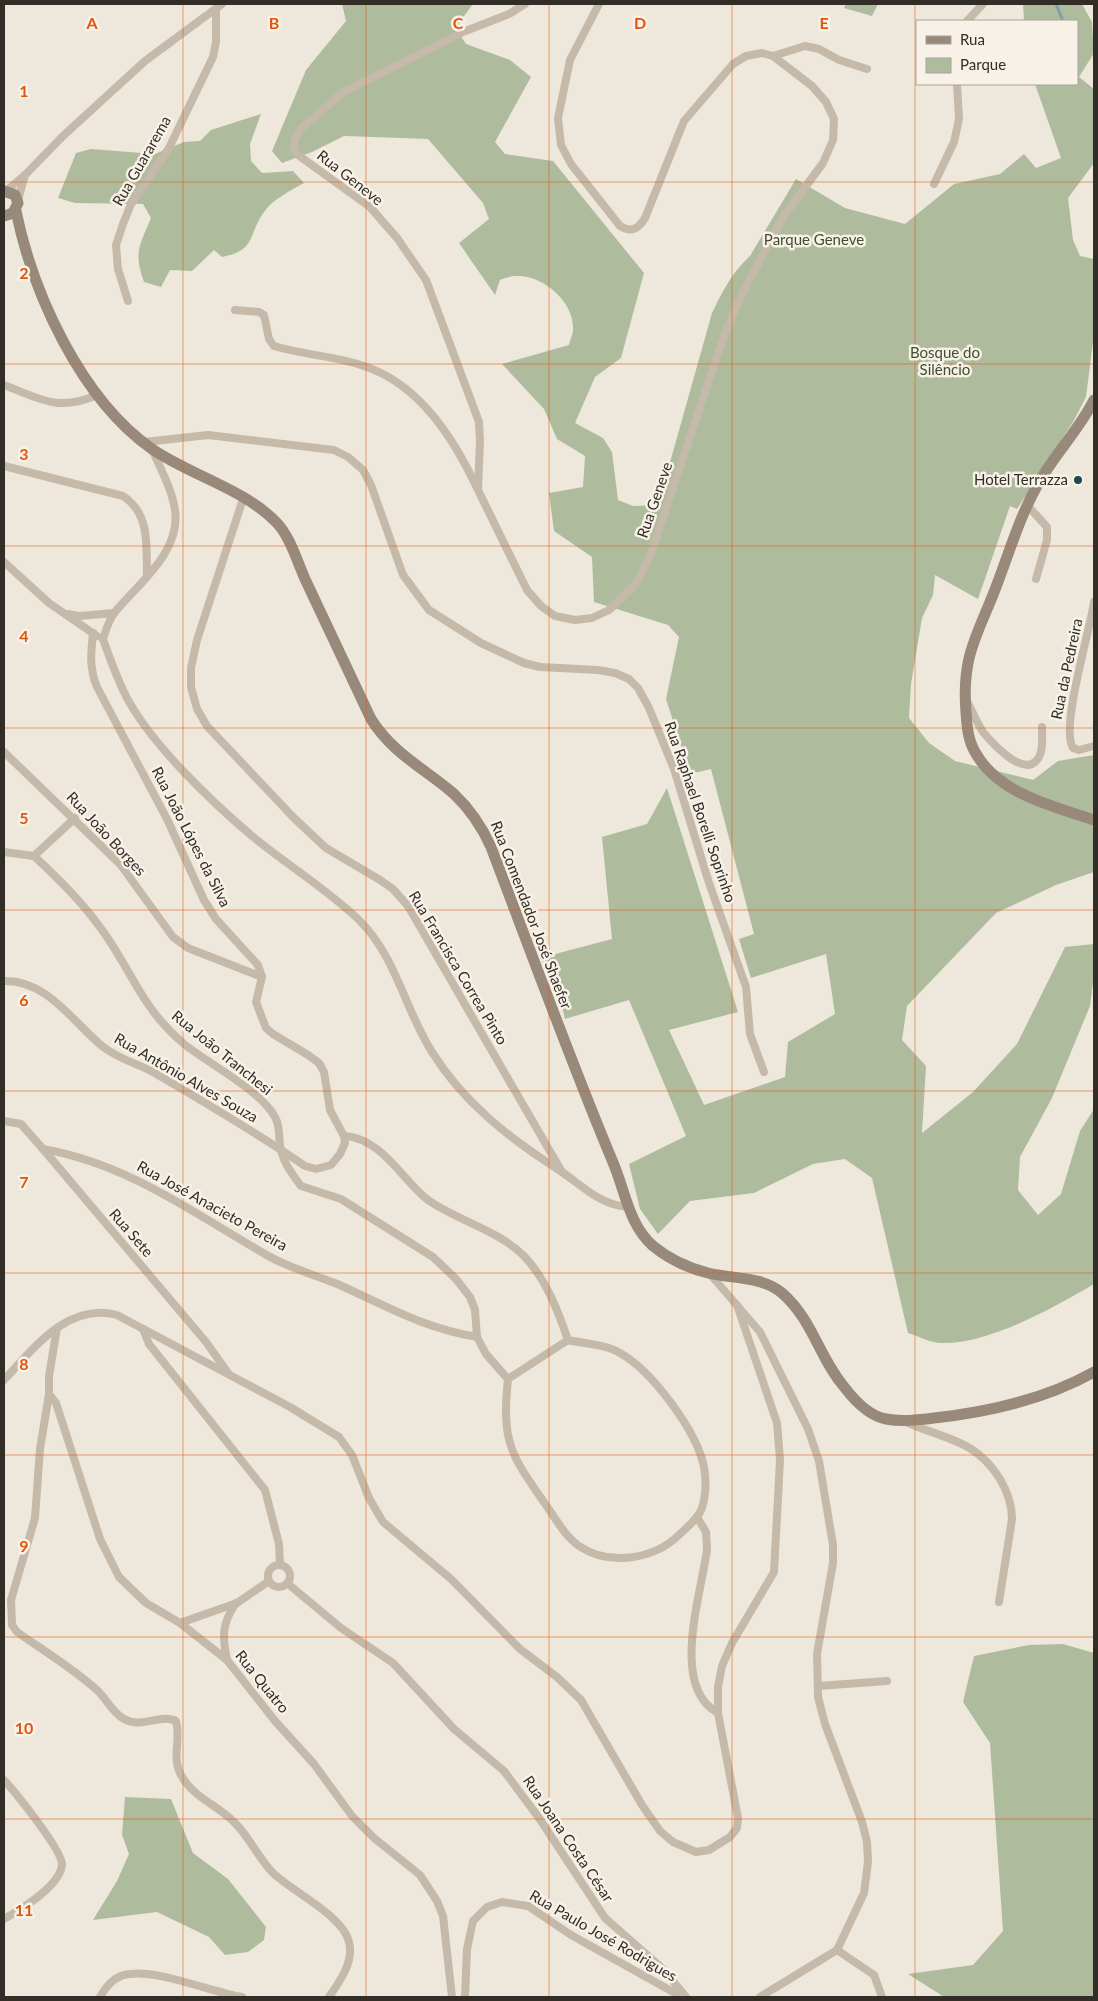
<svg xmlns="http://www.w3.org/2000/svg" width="1098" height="2001" viewBox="0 0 1098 2001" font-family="Lato,sans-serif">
<rect width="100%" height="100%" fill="#eee8dc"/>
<g fill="#aebc9d">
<path d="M342 4H473L459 23 462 38 466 44 510 60 531 77 495 142 505 154 553 161 644 273 621 358 595 377 575 423 603 438 612 452 618 500 633 506 658 505 712 313C722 292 732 272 750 256L796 179 845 208 905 224 954 184 1000 174 1024 154 1036 168 1061 158 1035 84H1077V21H1024L1023 4H1082L1092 22 1094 53 1079 77 1094 89V163L1068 198 1073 240 1080 256 1094 259V334L1086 397 1073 422 1017 509 1010 506 978 599 935 575 933 595 922 618 911 684 909 718 929 743 955 761 1033 780 1058 761 1094 755V872L1056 885 996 913 907 1006 902 1040 926 1066 922 1133 973 1092 1017 1044 1065 947 1094 944V975L1090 1006 1052 1098 1020 1157 1018 1190 1038 1215 1061 1194 1080 1131 1094 1109V1284C1053 1308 990 1344 941 1343 931 1343 918 1336 908 1333L872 1178 845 1159 813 1164 754 1193 690 1201 658 1234 640 1209 629 1164 686 1136 629 1000 565 1019 556 981 540 958 612 939 602 837 647 824 667 788 738 1012 669 1030 704 1105 785 1077 788 1042 835 1014 826 954 751 978 739 939 754 934 711 769 690 774 666 699 679 637 668 625 594 602 592 557 554 531 549 493 583 487 585 456 557 439 544 409 502 364 569 345C570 340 573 334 573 330 575 302 542 274 516 276 511 276 505 278 500 280L495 295 459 243 489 219 483 203 428 139 344 136 312 152 282 163 272 151 306 70 346 21Z"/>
<path d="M846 4H878L872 16 844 8Z"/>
<path d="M261 114 250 144 251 161 262 173 293 171 304 183C290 191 273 199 264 212 247 236 257 250 222 257L214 250 192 271 170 270 161 287 144 282C133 252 140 245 151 218L143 204 75 203 58 198 76 153 91 149 155 154 184 142 200 141 211 130Z"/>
<path d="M1063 1644 1094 1653V1997H944L908 1974 973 1965 1003 1931 990 1743 963 1702 974 1656 1029 1645Z"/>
<path d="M125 1797 171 1799 193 1853 228 1879 266 1927 264 1940 248 1952 225 1955 209 1937 157 1912 93 1920 117 1881 129 1854 122 1835Z"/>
</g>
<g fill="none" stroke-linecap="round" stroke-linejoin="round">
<path stroke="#7ea2a8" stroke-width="3" d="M1056 4 1063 21"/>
<g stroke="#c5b9a9" stroke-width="8">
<path d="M525 4 509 14 463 32 343 92 301 129 295 139 294 149 298 155 370 207 397 238 426 280 479 422 480 441 478 490 527 590 541 606 555 616 575 620 592 618 609 610 636 584 651 553 725 333 743 292 783 217 823 163 833 140 834 119 826 102 812 86 773 56 762 53 746 56 733 64 684 121 645 218C638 229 632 233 620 226L571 164 561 145 558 118 570 60 599 4"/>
<path d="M967 21 983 4"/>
<path d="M773 56 805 46 819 49 839 60 867 69"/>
<path d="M934 184 954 142 959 119 957 84"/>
<path d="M6 191 25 175 63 136 145 61 222 4"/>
<path d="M18 200 25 175"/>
<path d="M128 301 118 269 116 245 123 224 131 204 169 148 213 57 216 42V9"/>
<path d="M235 310 259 312 264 315 269 339 274 346C304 355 335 356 364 366 419 384 453 437 477 488"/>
<path d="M4 385C41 399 58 412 97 395"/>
<path d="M145 442 208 435 334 450 348 457 363 470 371 485 403 575 429 610 481 643 524 663 540 667 598 670 615 673 629 679 638 688 649 708 674 769 709 883 746 987 750 1034 764 1072"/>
<path d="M4 466 123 496C151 514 146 547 147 577"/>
<path d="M243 499 197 640 191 668V687L197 709 207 726 294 818 326 848 380 880 393 889 408 906 562 1172"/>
<path d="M1027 505 1047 527V540L1036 579"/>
<path d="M4 562 49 603 97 636"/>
<path d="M1094 602C1090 631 1060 728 1073 748L1079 750 1094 746"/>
<path d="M67 614 79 616 114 613"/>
<path d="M103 639C110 659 117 679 127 698 152 745 212 802 252 836 287 865 327 889 359 920 396 956 405 1010 432 1052 463 1102 510 1139 559 1170 582 1185 599 1205 628 1207"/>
<path d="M103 639C106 630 109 619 115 612 139 583 181 552 175 510 172 489 160 468 152 449"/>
<path d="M967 701C972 711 977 723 983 732 992 743 1022 776 1036 761 1044 753 1042 737 1042 727"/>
<path d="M4 752 120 864 173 937 188 948 262 977"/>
<path d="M4 852 34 856"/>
<path d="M34 856C62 882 88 908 109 940 136 981 145 1011 184 1044 209 1064 260 1090 275 1117 281 1127 278 1139 281 1150 284 1164 293 1175 301 1186L341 1199 433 1257 456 1279 470 1297 475 1310 477 1337 486 1354 508 1379"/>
<path d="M34 856 75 818"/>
<path d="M4 981C47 980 72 1021 102 1046 118 1059 136 1063 153 1072 204 1102 256 1132 305 1166L316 1169 331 1165 340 1154 345 1143 344 1136 330 1110 324 1072 319 1063 308 1055 273 1034 266 1028 256 1002 262 977 258 965 216 919 204 900 167 819 97 687C89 668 91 652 93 633"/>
<path d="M4 1121 21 1124 43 1149 206 1342 228 1373"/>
<path d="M344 1136C382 1138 402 1180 428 1200 458 1221 498 1230 524 1256 546 1279 558 1311 568 1340"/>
<path d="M43 1149C128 1164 192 1212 265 1254 286 1267 312 1274 335 1283 385 1305 422 1328 477 1337"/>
<path d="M710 1274 760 1332 808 1429 819 1461 833 1545V1563L817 1654 818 1697 825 1724 862 1822 867 1842 868 1862 864 1893 837 1950 760 1997"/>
<path d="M57 1328 49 1376V1394L56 1403 100 1539 119 1577 146 1603 180 1623 227 1660 275 1721 314 1764 352 1816 374 1838 420 1875 437 1901 443 1916 452 1997"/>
<path d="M143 1329 149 1344 265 1490 279 1544 280 1565"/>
<path d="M568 1340C585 1344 605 1344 620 1353 651 1370 697 1431 704 1467 706 1479 706 1495 702 1508 698 1519 688 1526 680 1534 655 1559 610 1567 579 1546 566 1537 557 1521 548 1508 512 1456 501 1445 508 1379Z"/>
<path d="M4 1380C34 1348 68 1302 117 1315L290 1407 339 1437 352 1455 369 1498 383 1522 451 1579 520 1649 557 1677 581 1700 642 1805 660 1831 673 1842 696 1852 709 1850 730 1837 737 1828 738 1818 718 1713V1687L722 1666 732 1643 774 1572 780 1460 777 1423 737 1305"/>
<path d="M49 1394 40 1449 35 1518 11 1600 12 1625 17 1632C44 1651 74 1669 98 1691 107 1700 113 1713 124 1719 142 1729 162 1713 176 1721 182 1742 169 1758 184 1780 196 1798 218 1806 233 1821 249 1836 257 1856 272 1872 292 1892 343 1915 349 1942 354 1962 340 1981 329 1997"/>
<path d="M906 1422C946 1440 975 1439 1000 1479 1007 1491 1012 1505 1012 1519L999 1602"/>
<path d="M697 1517 706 1532 707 1549C702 1592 669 1687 718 1713"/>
<circle cx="279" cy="1576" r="11"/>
<path d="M287 1583 341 1628 393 1663 454 1729 504 1771 539 1818 605 1918 663 1969 686 1997"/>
<path d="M180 1623 237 1603 269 1581"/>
<path d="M227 1660C222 1636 222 1623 236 1603"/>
<path d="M818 1686 887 1681"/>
<path d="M4 1780C15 1792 63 1851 62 1865 60 1886 20 1910 4 1919"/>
<path d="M837 1950 874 1975 882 1997"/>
<path d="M100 1997C105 1988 111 1980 121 1976 149 1965 210 1992 242 1997"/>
<path d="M465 1997 467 1949 473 1921 487 1907 502 1902 528 1906 571 1935 682 1997"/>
</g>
<g stroke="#98897b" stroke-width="11">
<path d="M4 191 15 195 18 203 13 213 4 216"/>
<path d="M16 211C33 294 81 399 152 449 190 475 244 489 276 522 290 536 297 561 305 579 327 626 349 673 371 719 393 754 424 768 454 794 471 810 482 827 491 847 531 952 569 1057 612 1160 625 1189 628 1224 653 1246 669 1259 688 1268 708 1273 732 1279 762 1276 782 1293 813 1320 819 1358 845 1388 855 1401 870 1416 886 1419 902 1422 918 1420 934 1418 989 1412 1046 1399 1094 1372"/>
<path d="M1094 400C1079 430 1054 455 1038 484 1021 514 1011 547 999 579 980 632 961 652 966 712 967 727 968 740 975 752 998 794 1053 806 1094 820"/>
</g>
</g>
<path fill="none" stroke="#df570d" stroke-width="1" stroke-opacity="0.55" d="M183 4V1997M366 4V1997M549 4V1997M732 4V1997M915 4V1997M4 182H1094M4 364H1094M4 546H1094M4 728H1094M4 910H1094M4 1091H1094M4 1273H1094M4 1455H1094M4 1637H1094M4 1819H1094"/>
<circle fill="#224850" stroke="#f7f1e7" stroke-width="2" cx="1078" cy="480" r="5"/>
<g text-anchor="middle" stroke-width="5" stroke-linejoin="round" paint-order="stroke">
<g font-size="15" fill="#332d28" stroke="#f7f1e7">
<text transform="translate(142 161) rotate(-60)" y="5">Rua Guararema</text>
<text transform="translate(350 178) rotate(38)" y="5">Rua Geneve</text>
<text transform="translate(655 500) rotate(-71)" y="5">Rua Geneve</text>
<text transform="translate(1067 669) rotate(-78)" y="5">Rua da Pedreira</text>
<text transform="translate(700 812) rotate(71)" y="5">Rua Raphael Borelli Soprinho</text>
<text transform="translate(106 834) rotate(47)" y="5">Rua João Borges</text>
<text transform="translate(191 837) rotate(63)" y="5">Rua João Lópes da Silva</text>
<text transform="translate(531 915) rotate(69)" y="5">Rua Comendador José Shaefer</text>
<text transform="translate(458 968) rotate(59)" y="5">Rua Francisca Correa Pinto</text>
<text transform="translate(222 1053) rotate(39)" y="5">Rua João Tranchesi</text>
<text transform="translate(186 1078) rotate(30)" y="5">Rua Antônio Alves Souza</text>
<text transform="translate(212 1206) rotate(29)" y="5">Rua José Anacieto Pereira</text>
<text transform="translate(131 1233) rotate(49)" y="5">Rua Sete</text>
<text transform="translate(262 1682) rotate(51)" y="5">Rua Quatro</text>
<text transform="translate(568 1839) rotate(56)" y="5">Rua Joana Costa César</text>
<text transform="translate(603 1936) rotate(30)" y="5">Rua Paulo José Rodrigues</text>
</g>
<g font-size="15" fill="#3f4e2f" stroke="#f7f1e7">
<text x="814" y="245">Parque Geneve</text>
<text x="945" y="358">Bosque do<tspan x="945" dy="17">Silêncio</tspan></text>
</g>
<g font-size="15" fill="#332d28" stroke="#f7f1e7" text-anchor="end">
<text x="1068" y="485">Hotel Terrazza</text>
</g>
</g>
<g font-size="16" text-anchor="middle" font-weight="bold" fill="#df570d" stroke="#f7f1e7" stroke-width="5" stroke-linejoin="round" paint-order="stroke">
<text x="92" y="29">A</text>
<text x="274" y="29">B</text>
<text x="458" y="29">C</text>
<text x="640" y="29">D</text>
<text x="824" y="29">E</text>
<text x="24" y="97">1</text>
<text x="24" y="279">2</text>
<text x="24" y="460">3</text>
<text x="24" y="642">4</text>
<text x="24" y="824">5</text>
<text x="24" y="1006">6</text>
<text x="24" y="1188">7</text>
<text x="24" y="1370">8</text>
<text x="24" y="1552">9</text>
<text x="24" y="1734">10</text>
<text x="24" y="1916">11</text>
</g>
<rect width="1098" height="2001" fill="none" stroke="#332d28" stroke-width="10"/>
<rect x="916" y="20" width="162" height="65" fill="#f7f1e7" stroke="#a9a39b"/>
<rect x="926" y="36" width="25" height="8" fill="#98897b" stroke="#a9a39b"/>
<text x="960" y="45" font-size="15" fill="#332d28">Rua</text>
<rect x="926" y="58" width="25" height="15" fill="#aebc9d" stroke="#a9a39b"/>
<text x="960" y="70" font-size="15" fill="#332d28">Parque</text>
</svg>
